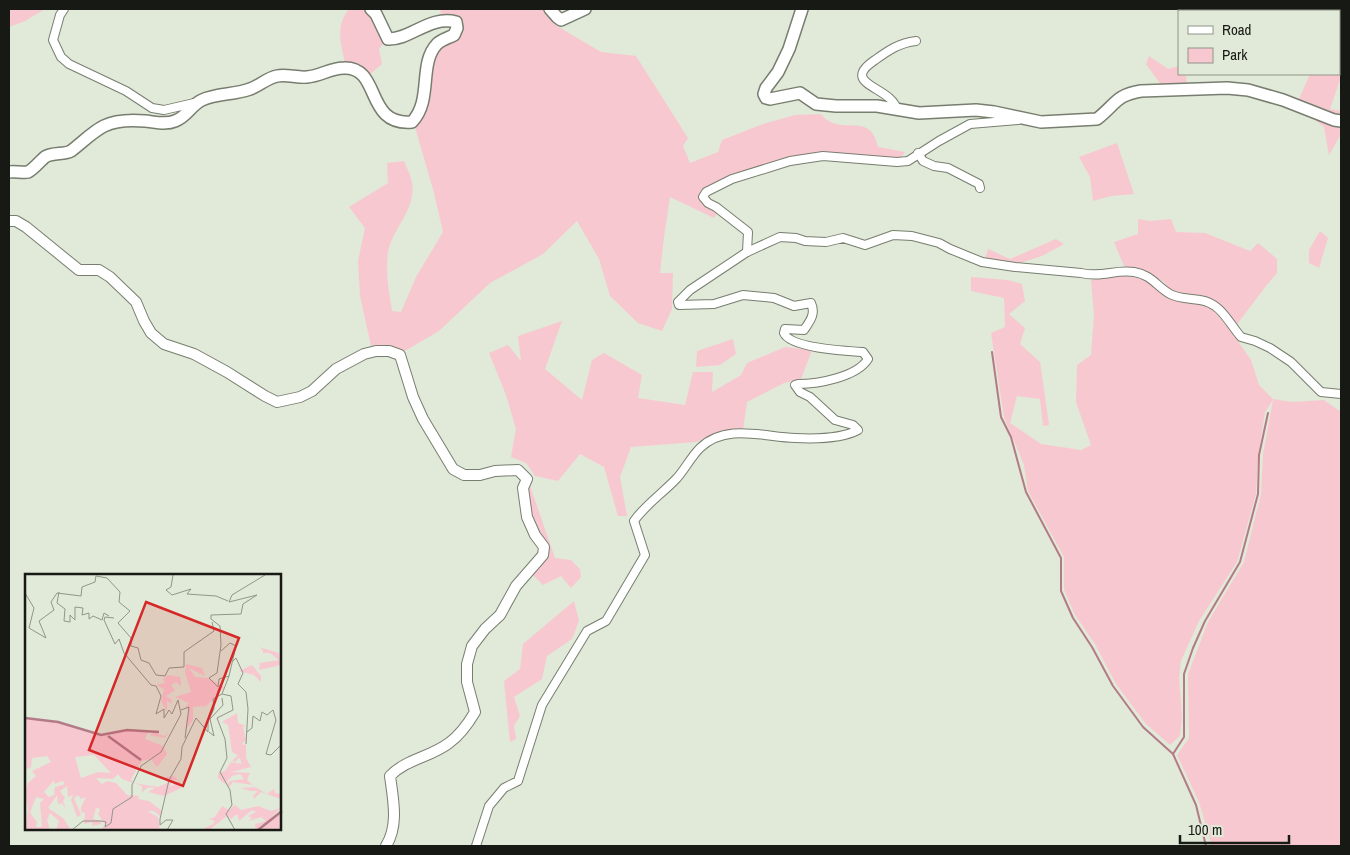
<svg xmlns="http://www.w3.org/2000/svg" width="1350" height="855" viewBox="0 0 1350 855" font-family="'Archivo Narrow',sans-serif">
<rect width="100%" height="100%" fill="#e1e9d8"/>
<g fill="#f8c8d1">
<path d="M9 9H45L25 21 9 27Z"/>
<path d="M349 9H366L386 40 379 49 382 64 369 75 362 68 345 63C341 43 335 26 349 9Z"/>
<path d="M440 9H545L557 26 601 52 636 56 688 138 683 146 690 163 718 152 722 140 763 124 795 115 820 114C823 116 826 120 829 121 848 132 871 114 878 147L905 152 900 159 881 156 846 155 823 152 787 157 717 181 703 189 699 198 706 206 718 212 714 218 670 197 664 237 660 273H673L672 309 662 331 638 323 610 296 599 259 577 221 543 254 490 283 439 331 403 352 390 345 371 346 360 296 358 261 365 228 349 207 388 183 387 163 404 161C406 167 410 173 411 179 419 207 393 226 388 252 385 272 389 292 392 311L401 312 416 277 443 232 434 193 415 127 421 116 436 49 455 36 451 16 441 14Z"/>
<path d="M1149 56 1168 69 1179 66V74H1186L1187 86H1162L1146 64Z"/>
<path d="M1339 60H1341V77L1330 109 1341 111V117L1298 101 1310 74H1339Z"/>
<path d="M1316 116 1341 125V134L1329 155 1324 127 1314 119Z"/>
<path d="M1117 143 1134 194 1111 196 1093 201 1090 177 1079 157Z"/>
<path d="M1138 219 1150 221 1171 219 1176 232 1205 233 1250 251 1258 243 1277 259V273L1266 286 1235 327 1224 310 1172 292 1164 282 1148 273 1124 266 1114 242 1138 234Z"/>
<path d="M1320 231 1328 238 1319 268 1309 263V250Z"/>
<path d="M1056 239 1064 244 1042 256 1014 265 985 259 988 249 1010 259Z"/>
<path d="M1120 275 1143 279 1176 301 1200 303 1210 307 1226 324 1251 360 1259 385 1273 399 1292 402 1324 400 1341 412V846H1210L1211 843 1199 802 1177 755 1189 738 1188 674 1208 622 1244 562 1261 494 1263 454 1273 400 1265 412 1258 456 1256 494 1237 562 1199 621 1181 661 1179 678 1182 717 1180 736 1170 745 1146 724 1116 684 1095 644 1075 615 1064 590V557L1028 491 1024 465 1004 417 991 333 1005 327 1004 298 971 291V277L1008 280 1022 284 1025 301 1009 314 1025 328 1020 344 1040 362 1049 425 1043 426 1040 399 1017 396 1010 423 1041 444 1081 450 1091 445 1076 402 1077 365 1091 355 1094 315 1091 280Z"/>
<path d="M562 321 545 369 582 400 592 360 604 353 642 375 638 398 685 405 693 372H713L712 392 741 375 747 363 785 347 812 350 801 379 784 383 747 402 743 430 717 433 696 442 631 447 620 477 627 516H618L604 467 580 454 558 481 535 476 526 463 511 457 516 429 506 395 489 353 508 345 521 361 518 336Z"/>
<path d="M733 339 736 354 720 365 696 367 697 351Z"/>
<path d="M529 483 555 558 571 560 580 569 581 577 571 588 561 576 543 585 533 575 546 558C536 533 525 510 529 483Z"/>
<path d="M574 601 579 621 572 639 547 656 542 679 514 697 520 716 514 726 516 739 510 742 504 681 520 669 523 644Z"/>
</g>
<g fill="none" stroke-linecap="round" stroke-linejoin="round">
<g stroke="#b37b87" stroke-width="2">
<path d="M992 352 1001 417 1011 437 1026 492 1061 558V591L1073 618 1092 647 1113 686 1143 727 1173 754 1196 805 1206 846"/>
<path d="M1173 754 1184 737V674L1193 648 1205 621 1240 562 1258 494 1259 455 1268 413"/>
</g>
<g stroke="#777e6f" stroke-width="10">
<g id="minor">
<path d="M64 9 60 15 53 40 61 57 69 64 126 91 152 108 164 110 194 103"/>
<path d="M897 110C892 86 838 85 875 60 889 50 899 43 916 41"/>
<path d="M918 153 923 161 934 166 948 168 979 184 980 188"/>
<path d="M747 252 748 232 716 207 708 203 703 197 706 192 732 179 790 161 823 156 897 162 908 161 939 141 970 124 1018 120"/>
<path d="M476 846 489 806 504 788 518 781 542 705 587 631 606 621 645 555 634 521C645 505 663 493 677 478 685 469 691 457 700 448 726 423 764 437 795 438 815 439 841 439 858 430L853 425 835 420 810 397 800 392 795 385 798 384C818 384 857 377 868 359L863 352C847 351 790 348 784 333L785 329 804 330C810 321 816 314 811 303L794 306 774 298 743 295 714 304 679 305 678 302 690 290 747 252 780 237 796 238 805 241 826 242 843 238 865 245 893 235 912 236 939 243 950 249 982 262 1015 267 1081 273C1102 278 1115 269 1134 272 1152 275 1156 286 1170 294 1179 299 1190 298 1200 300 1221 303 1228 322 1241 337L1255 341 1270 348 1291 362 1321 392 1341 394"/>
</g>
</g>
<g stroke="#777e6f" stroke-width="12">
<path id="tertiary" d="M9 221H16L26 227 79 270H99L110 277 136 302 144 321 151 333 164 344 194 354 227 372 265 396 277 402 300 397 312 391 336 369 364 354 376 351H389L400 355 413 397 423 419 453 469 464 475H480L495 471 518 470 527 479 523 488 527 517 535 535 544 547 543 555 516 586 500 615 485 629 472 646 467 664V682L475 712C468 724 460 735 449 743 431 757 406 759 390 776 393 799 399 825 386 846"/>
</g>
<g stroke="#777e6f" stroke-width="14">
<g id="secondary">
<path d="M550 9 557 17 561 20 585 9"/>
<path d="M802 9 789 49 778 72 766 88 764 94 766 98 770 99 800 93 816 104 836 106H877L919 113 976 110 994 112 1041 122 1097 119C1116 104 1116 95 1141 91L1227 88 1248 90 1283 100 1334 120 1341 121"/>
<path d="M9 172C14 171 23 173 28 172 34 169 40 161 45 157 53 152 64 155 71 151 82 143 92 132 104 126 116 120 133 120 145 121 155 122 166 125 175 121 187 117 191 105 202 100 217 93 234 95 250 89 259 86 267 78 277 76 287 74 297 78 307 77 320 76 331 68 344 68 382 67 364 126 412 122 433 100 418 64 437 44 441 40 448 38 454 35L457 28 456 22C430 15 410 40 388 39L376 14 371 9"/>
</g>
</g>
<use href="#minor" stroke="#fff" stroke-width="8"/>
<use href="#tertiary" stroke="#fff" stroke-width="10"/>
<use href="#secondary" stroke="#fff" stroke-width="11"/>
</g>
<g transform="translate(25 574)">
<rect width="256" height="256" fill="#e1e9d8"/>
<path d="M234 73 254 79 256 91 234 96 235 89 254 86 245 79H238V76ZM161 90 177 94 180 102 164 94 170 103 183 104 200 113 181 132 168 133V146L160 157 164 135 160 133 164 129 150 123 166 118 160 98ZM227 91 236 102V108L229 101 214 97ZM143 101 155 103 156 107V112L151 108 146 111 150 116 141 122 147 126 146 130 142 126V138L136 127 139 115 131 111 140 109 138 105ZM212 139 213 149 221 152 218 153 221 166 217 170 221 171V184L226 193 206 198 225 199 222 206 228 211 208 208 204 213 202 210 205 207 219 205 215 200 207 202 200 210 193 204V199L200 197 206 188 217 190 214 183 211 188 207 187 213 181 207 178 203 151 197 148ZM0 145 30 148 71 161H82L100 175 84 161 102 156 126 157 139 162 143 159 140 164 124 161 128 159 126 157 122 160 120 165 138 172 142 180 132 193 126 185 117 187 106 205 108 209 97 205 93 200 88 205 71 204 77 210 82 207 91 209 102 221 114 222 113 225 124 227 137 237 135 242 129 237H122L133 243 135 256H76L80 250 73 240 75 235 71 234 68 245 77 247 76 250 68 252 67 248 59 250 60 239 56 238V233L61 223 56 225 53 221 49 224 56 241 52 243 46 226 48 221 43 223 42 212 35 217 40 224 38 227 41 235 37 229 33 230 32 221 23 234 38 244 46 256H31L34 247 25 239 22 246 25 256H0L3 235 0 219 3 209 11 202 7 197 26 188 22 182 7 184 6 193 0 196ZM69 181 86 199 73 198 56 204 50 183ZM29 206V210L38 207 40 210 30 213 29 221 24 223 19 218ZM11 223 19 225 15 229 17 253H11L12 248 5 239ZM149 202 153 206H147L145 213 155 207 156 214 139 222 123 218 130 214 124 213 117 218V212L109 209 133 213 142 209 141 203ZM230 213 242 220 249 215 250 219 256 220V225L236 218 229 225 228 222 233 217H226L216 214ZM210 231 216 236 233 232 246 237 256 234 245 244 256 237V256H231L230 250 241 247 236 243 241 242 223 247 227 244 223 242 231 238 227 236 214 247 212 240 206 245 202 242 184 256H176L188 250 190 247 184 245 190 243 197 232 204 236Z" fill="#f8c8d1" fill-rule="evenodd"/>
<path fill="none" stroke="#b37b87" stroke-width="2.5" d="M0 144 33 148 76 161 102 156 134 158M83 162 116 186M233 256 257 237"/>
<path fill="none" stroke="#90968a" stroke-width="1" d="M148 1 146 13 141 16 147 21 166 15 162 20 191 22 203 27M34 18 32 29 40 35 39 47 45 48V41L50 46V33L58 34 57 41 64 39V45L68 42 77 46 79 39 84 42M0 19 9 34 4 54 21 64 14 47 29 36 26 28 32 19 56 22 57 13 70 8 71 2 82 4 95 18 94 28 105 37 93 49 106 64V72L113 74 116 86 124 89 131 101 140 102 144 94 159 93V78L189 57 187 48M196 77 205 69 211 72 204 102M208 87 211 84 218 99 213 110 221 118 223 135 221 170M197 120 206 122 208 136 192 144 200 165 202 184 195 198 205 216 207 231 201 240 210 256M156 136 164 133 160 164M184 158 189 162 185 145 198 131 197 124M222 158 227 154 228 142 235 147 237 138 242 141 248 136 251 146 241 180 246 181 257 170M47 256 58 247H77L81 248 80 253 86 249 88 235 107 223V211L116 192 136 178 156 140 153 126 147 140 144 136 139 144V135L131 140 136 122 131 112 126 111 99 79 94 65 90 70 79 46 80 43 89 44M142 256 148 246H141L135 251V245L144 206 156 185 157 173 171 144 183 158V147L189 135 188 125 197 120 204 102 194 105 193 113 184 104 192 99 196 71 195 52 186 45V41L216 40 218 30 232 21 204 28 207 21 240 1"/>
<path fill="#d62828" fill-opacity="0.15" stroke="#d62828" stroke-width="2.5" d="M121 28 214 64 158 212 64 176Z"/>
<rect width="256" height="256" fill="none" stroke="#171a14" stroke-width="2.5"/>
</g>
<rect width="1350" height="855" fill="none" stroke="#171a14" stroke-width="20"/>
<rect x="1178" y="10" width="162" height="65" fill="#e1e9d8" stroke="#90968a"/>
<rect x="1188" y="26" width="25" height="8" fill="#ffffff" stroke="#90968a"/>
<text x="1222" y="35" font-size="15" fill="#171a14">Road</text>
<rect x="1188" y="48" width="25" height="15" fill="#f8c8d1" stroke="#90968a"/>
<text x="1222" y="60" font-size="15" fill="#171a14">Park</text>
<path d="M1180 835v8h109v-8" fill="none" stroke="#171a14" stroke-width="2.5"/>
<text x="1188" y="835" font-size="15" fill="#171a14" stroke="#e1e9d8" stroke-width="4" paint-order="stroke">100 m</text>
</svg>
